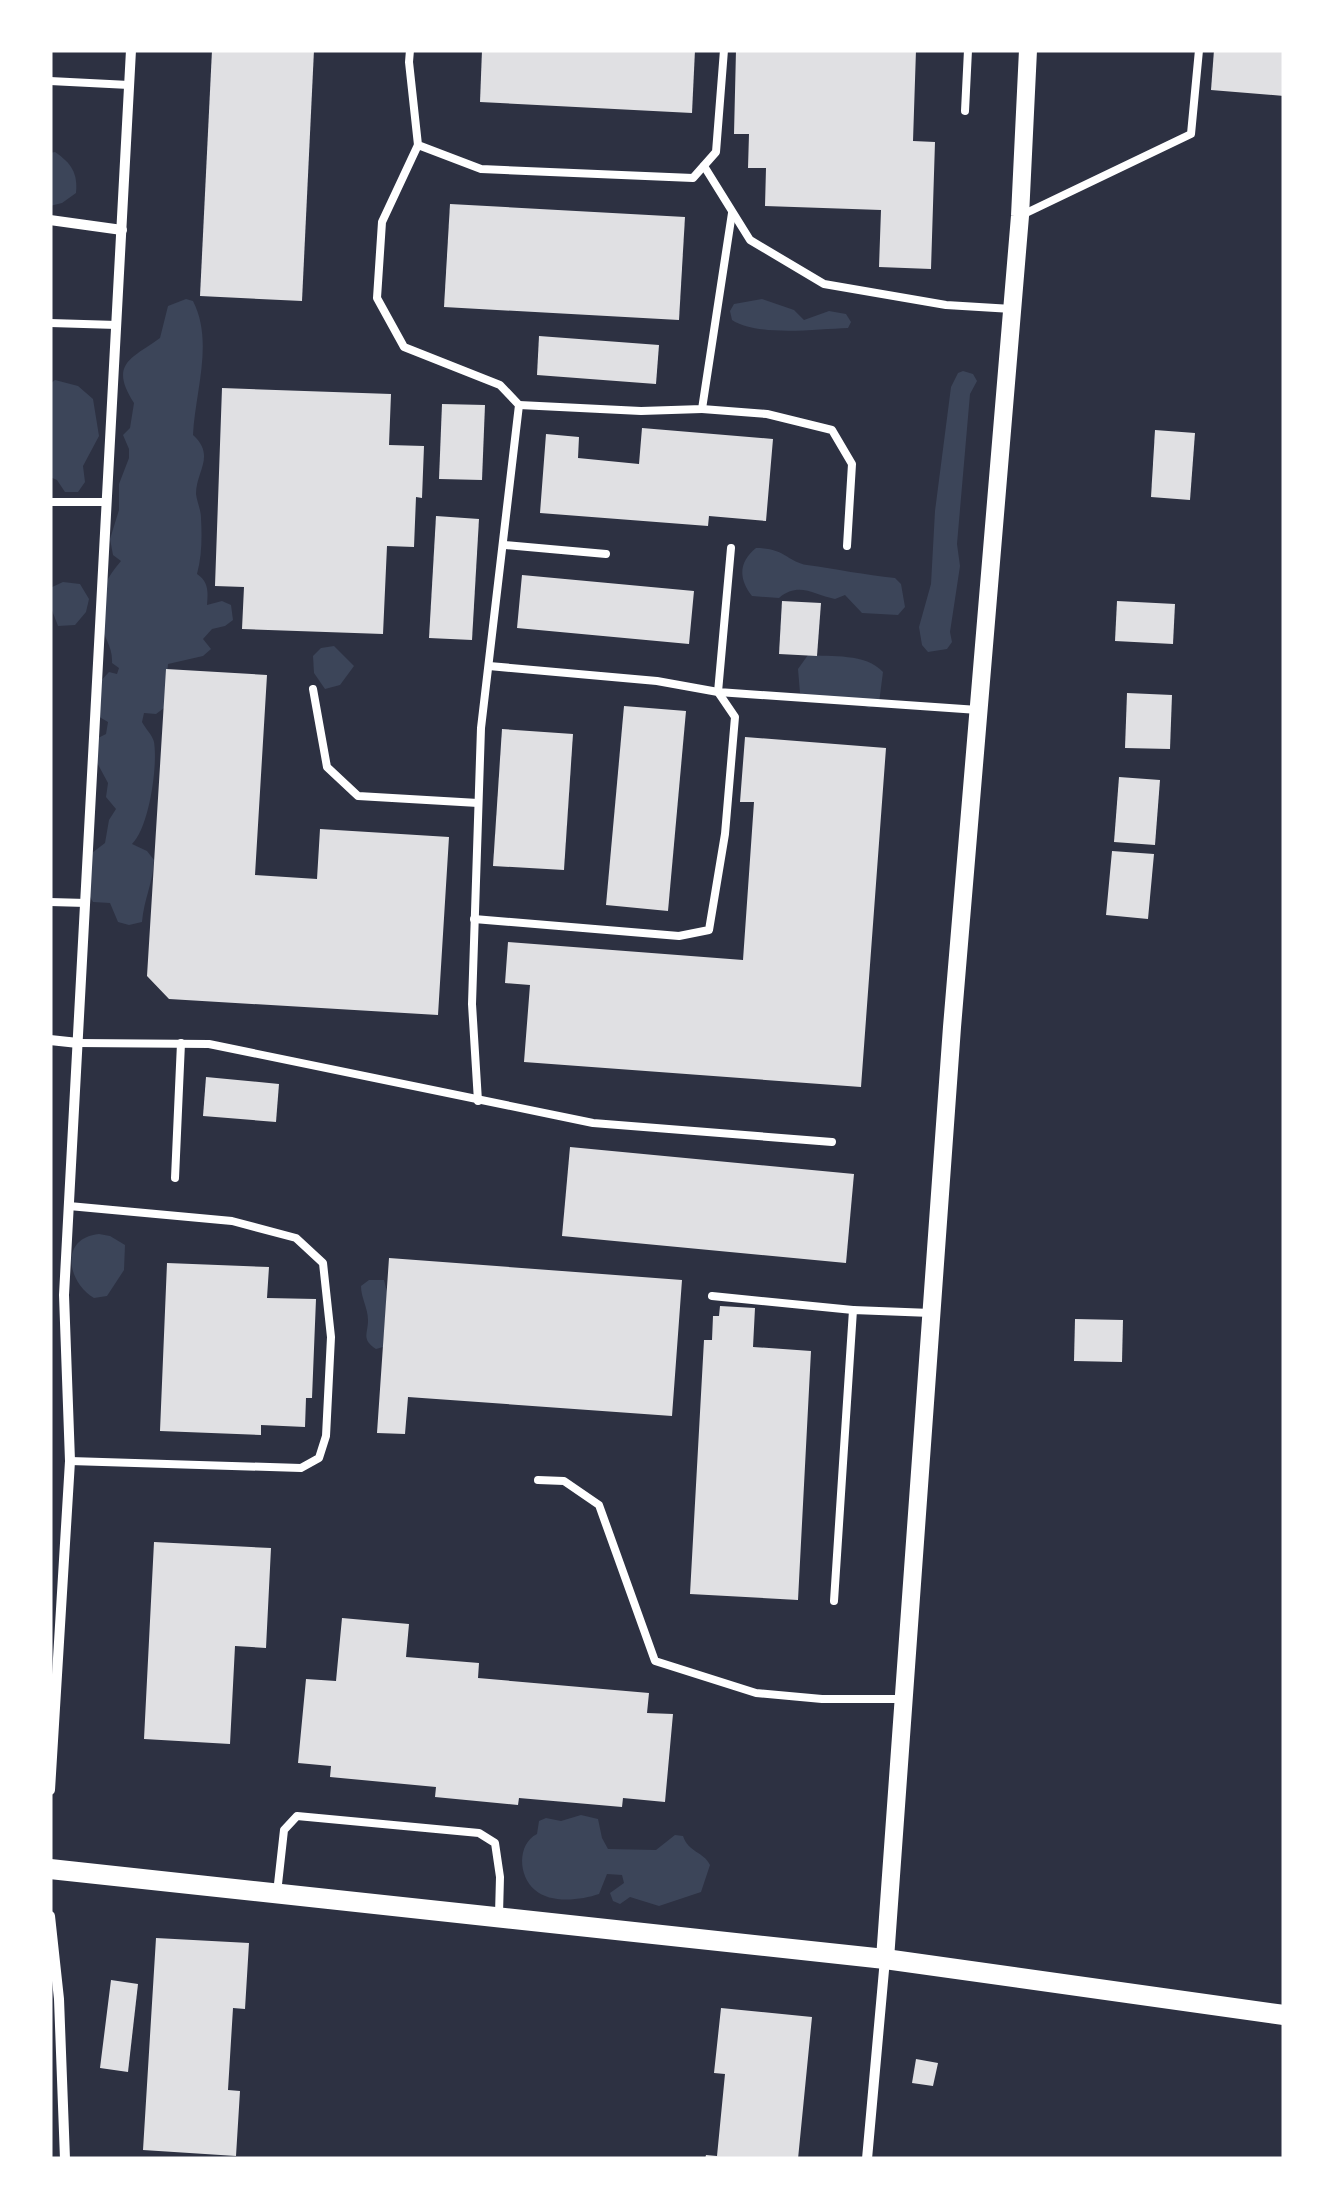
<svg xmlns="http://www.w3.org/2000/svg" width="1334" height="2209" viewBox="0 0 1334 2209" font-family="'Fira Sans Condensed',sans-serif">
<rect width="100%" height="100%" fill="#2d3142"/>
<g fill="#3c4559">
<path d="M55 152C71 163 78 173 76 193L62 203 50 206V153Z"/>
<path d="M186 299 193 301C214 342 195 392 193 435 216 456 196 471 196 494 197 502 201 510 201 518 202 537 202 556 197 574 209 582 208 592 207 605L222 601 231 605 233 620 225 626 212 629 203 639 211 649 203 656 168 664 164 708 156 714 144 713 142 722C145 728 153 736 154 742 158 766 149 828 132 844L147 851 154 860C153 883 144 899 142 922L129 925 118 922 110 903 93 902 86 890 88 856 105 843 109 820 116 809 106 797 108 783 94 757V740L106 734 108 722 96 715 98 684 109 672 117 674 119 668 112 663C113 646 103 637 101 623 97 596 104 581 121 561L113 555 110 539 119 510V484L129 458V449L123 435 130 428 134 403C108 363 133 358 160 338L168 306Z"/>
<path d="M762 299 794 310 804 320 829 311 846 314 851 322 848 328C816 329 758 337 732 320L730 311 734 304Z"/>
<path d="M963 371 973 374 977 381 970 394 957 544 960 566 950 632 952 642 947 649 928 652 922 645 919 627 931 584 935 511 951 387 958 373Z"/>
<path d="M55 380 78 386 93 399 99 436 83 466 85 482 78 492H65L57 480 50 477V384Z"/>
<path d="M756 548C785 548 788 562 807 565 836 569 865 575 895 578L901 584 905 607 898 615 862 613 845 595 835 599C814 595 799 581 779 598L752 596C738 578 739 562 756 548Z"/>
<path d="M63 582 80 584 89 599 86 612 75 625 58 626 50 605V588Z"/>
<path d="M334 646 354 666 340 685 325 689 314 673 313 656 321 648Z"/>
<path d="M808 655C831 657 866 653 883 672L879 703 869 708C848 696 822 705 800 693L798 669Z"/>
<path d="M99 1234 110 1236 125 1245 124 1270 107 1296 94 1298C67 1282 59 1238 99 1234Z"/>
<path d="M369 1280H384L387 1292 383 1347 376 1349C361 1339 368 1334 368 1320 368 1308 361 1298 361 1286Z"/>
<path d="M581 1815 598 1819 602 1838 608 1849 656 1850 675 1835 683 1836C688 1852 704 1852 710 1865L701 1892 659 1906 630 1897 620 1904 613 1901 610 1893 624 1883 622 1875 607 1874 599 1894C581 1900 551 1904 535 1890 518 1876 517 1844 537 1834L539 1821 546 1818 561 1821Z"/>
</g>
<g fill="#e0e0e3">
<path d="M212 50H314L302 301 200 296Z"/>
<path d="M482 50H695L692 113 480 102Z"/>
<path d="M736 50H916L913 141 935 142 931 269 879 267 881 210 765 206 766 168H748L749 134H734Z"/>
<path d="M1214 50H1284V96L1211 90Z"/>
<path d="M450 204 685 217 679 320 444 307Z"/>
<path d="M539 336 659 345 656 384 537 375Z"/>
<path d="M222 388 391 394 389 445 424 446 422 498 416 497 414 547 387 546 383 634 242 629 244 587 215 586Z"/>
<path d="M442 404 485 405 482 480 439 479Z"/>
<path d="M642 428 773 439 766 521 709 516 708 526 540 513 546 434 579 437 578 458 639 464Z"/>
<path d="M1155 430 1195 433 1190 500 1151 497Z"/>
<path d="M436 516 479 519 472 640 429 638Z"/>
<path d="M522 575 694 591 689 644 517 628Z"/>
<path d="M782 601 821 603 817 656 779 654Z"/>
<path d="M1117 601 1175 604 1173 644 1115 641Z"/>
<path d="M166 669 267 675 255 875 317 879 320 829 449 837 438 1015 169 999 147 976Z"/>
<path d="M1127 693 1172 695 1170 749 1125 748Z"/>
<path d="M624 706 686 711 668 911 606 905Z"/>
<path d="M502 729 573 734 564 870 493 866Z"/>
<path d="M745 737 886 748 861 1087 524 1062 530 985 505 983 508 942 743 960 754 802H740Z"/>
<path d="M1119 777 1160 780 1155 845 1114 842Z"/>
<path d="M1112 851 1154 854 1148 919 1106 915Z"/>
<path d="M206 1077 279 1084 276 1122 203 1116Z"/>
<path d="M570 1147 854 1174 846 1263 562 1236Z"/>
<path d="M389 1258 682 1280 672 1416 408 1397 405 1434 377 1433Z"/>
<path d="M167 1263 269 1267 267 1298 316 1299 312 1398H306L305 1427 261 1425V1435L160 1431Z"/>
<path d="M720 1306 755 1308 753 1347 811 1351 798 1600 690 1594 704 1340H712L713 1316H719Z"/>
<path d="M1075 1319 1123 1320 1122 1362 1074 1361Z"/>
<path d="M154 1542 271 1548 266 1648 235 1646 230 1744 144 1739Z"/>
<path d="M342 1618 409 1624 406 1657 479 1663 478 1678 649 1693 647 1713 673 1714 665 1802 623 1798 622 1807 519 1798 518 1805 435 1797 436 1787 330 1777 331 1766 298 1763 306 1679 336 1681Z"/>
<path d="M156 1938 249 1943 245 2009 233 2008 228 2090 240 2091 236 2156 143 2150Z"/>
<path d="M111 1980 138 1984 128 2072 100 2068Z"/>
<path d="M721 2008 812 2017 798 2159H705L706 2155 717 2156 725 2074 714 2073Z"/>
<path d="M916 2059 938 2063 933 2086 912 2083Z"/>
</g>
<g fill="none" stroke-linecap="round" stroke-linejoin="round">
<g stroke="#fff" stroke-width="8">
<path d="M410 50 409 62 418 145 481 169 693 178 716 152 724 50"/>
<path d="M50 81 129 85"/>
<path d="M965 111 968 50"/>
<path d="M418 145 382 222 377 298 404 347 500 385 519 405 481 728 472 1004 478 1101"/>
<path d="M704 166 750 240 824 284 946 305 1012 309"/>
<path d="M1024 214 1191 134 1199 50"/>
<path d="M50 323 117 325"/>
<path d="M519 405 641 411 702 409 732 213"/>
<path d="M702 409 767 414 832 430 852 464 847 546"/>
<path d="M50 502H107"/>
<path d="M505 545 606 554"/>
<path d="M731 548 718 692 978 710"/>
<path d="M313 689 327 767 358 796 478 803"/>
<path d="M50 902 86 903"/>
<path d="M474 919 679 936 709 930 725 834 735 717 718 692 657 681 489 666"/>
<path d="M78 1043 209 1044 593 1123 832 1142"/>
<path d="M175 1178 181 1043"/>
<path d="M69 1206 232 1221 296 1238 323 1263 331 1337 326 1436 319 1458 301 1468 70 1461"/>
<path d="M712 1296 853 1310"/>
<path d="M538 1480 564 1481 599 1505 655 1661 756 1693 822 1699H904"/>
<path d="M834 1601 853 1310 931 1313"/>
<path d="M277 1893 284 1830 297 1816 479 1833 495 1843 500 1877 499 1914"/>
</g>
<g stroke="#fff" stroke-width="10">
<path d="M50 220 122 230"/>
<path d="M50 1040 78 1043"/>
<path d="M50 1790 70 1461 64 1295 131 50"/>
<path d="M50 1916 59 1999 65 2159"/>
<path d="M867 2159 885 1959"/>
</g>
<path stroke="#fff" stroke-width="18" d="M885 1959 952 1027 1020 216 1028 50"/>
<path stroke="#fff" stroke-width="20" d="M50 1869 885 1959 1284 2015"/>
</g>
<rect width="1334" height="2209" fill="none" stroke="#ffffff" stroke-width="105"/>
</svg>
